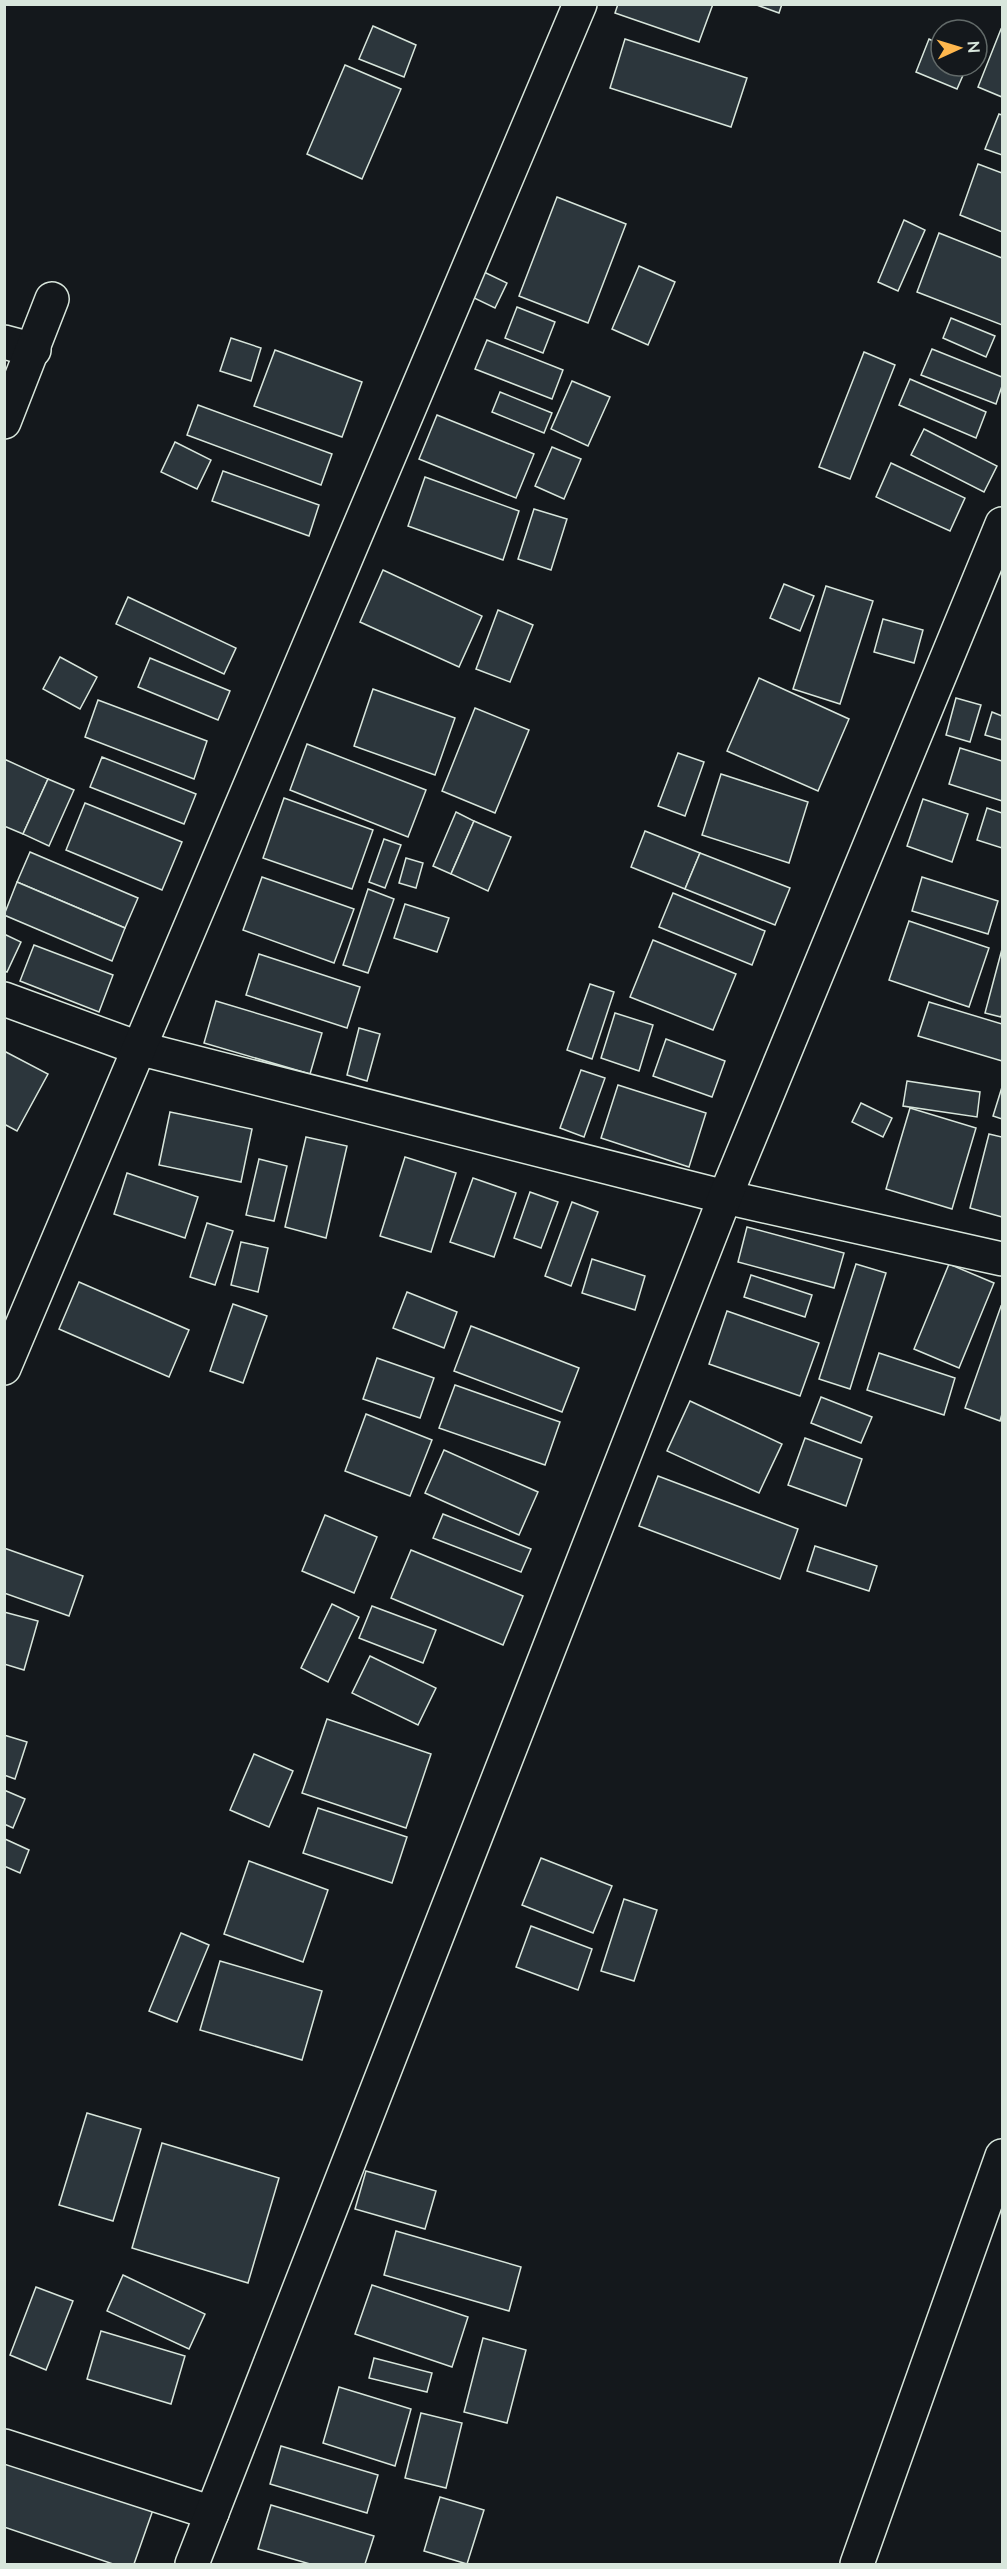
<svg xmlns="http://www.w3.org/2000/svg" width="1007" height="2569" viewBox="0 0 1007 2569" font-family="Lato,sans-serif">
<rect width="100%" height="100%" fill="#14181c"/>
<g fill="#2c363c" stroke="#d8e6dc" stroke-width="1.5">
<path d="M618 4H713L699 42 615 13Z"/>
<path d="M754 4H782L779 13Z"/>
<path d="M373 26 416 45 404 77 359 59Z"/>
<path d="M1001 29 1002 30V97L978 87Z"/>
<path d="M625 39 747 78 731 127 610 88Z"/>
<path d="M929 39 941 45V66H967L957 89 916 72Z"/>
<path d="M345 65 401 89 362 179 307 154Z"/>
<path d="M999 114 1002 115V155L985 149Z"/>
<path d="M978 164 1002 173V232L960 215Z"/>
<path d="M557 197 626 224 588 323 519 296Z"/>
<path d="M904 220 925 230 898 291 878 282Z"/>
<path d="M939 233 1002 258V325L917 292Z"/>
<path d="M639 266 675 282 648 345 612 329Z"/>
<path d="M484 272 507 283 495 308 472 297Z"/>
<path d="M517 307 555 322 543 353 505 338Z"/>
<path d="M951 318 995 336 986 357 943 338Z"/>
<path d="M231 338 261 348 251 381 220 371Z"/>
<path d="M487 340 563 370 552 399 475 369Z"/>
<path d="M932 349 1002 377V386L996 404 921 375Z"/>
<path d="M275 350 362 382 342 437 254 406Z"/>
<path d="M864 352 895 365 850 479 819 467Z"/>
<path d="M910 379 986 412 976 438 899 405Z"/>
<path d="M572 381 610 397 588 446 551 429Z"/>
<path d="M500 392 552 413 544 433 492 412Z"/>
<path d="M198 405 332 454 321 485 187 435Z"/>
<path d="M437 415 534 454 516 498 419 459Z"/>
<path d="M924 429 997 466 984 492 911 455Z"/>
<path d="M175 442 211 460 197 489 161 472Z"/>
<path d="M552 447 581 459 564 499 535 486Z"/>
<path d="M891 463 965 498 950 531 876 497Z"/>
<path d="M223 471 319 505 309 536 212 501Z"/>
<path d="M425 477 519 511 503 560 408 526Z"/>
<path d="M534 509 567 519 551 570 518 559Z"/>
<path d="M383 570 482 616 459 667 360 622Z"/>
<path d="M784 584 814 596 800 631 770 618Z"/>
<path d="M826 586 873 601 840 704 793 689Z"/>
<path d="M128 597 236 648 224 674 116 624Z"/>
<path d="M498 610 533 625 510 682 476 669Z"/>
<path d="M883 619 923 630 914 663 874 652Z"/>
<path d="M60 657 97 677 80 709 43 689Z"/>
<path d="M150 658 230 691 218 720 138 687Z"/>
<path d="M759 678 849 719 818 791 727 751Z"/>
<path d="M373 689 455 718 435 775 354 746Z"/>
<path d="M956 698 981 705 970 742 946 735Z"/>
<path d="M98 700 207 741 194 779 85 737Z"/>
<path d="M475 708 529 730 495 813 442 791Z"/>
<path d="M992 712 1002 716V740L985 735Z"/>
<path d="M307 744 426 790 408 837 290 790Z"/>
<path d="M960 748 1002 761V801L949 784Z"/>
<path d="M678 753 704 762 685 816 658 806Z"/>
<path d="M102 757 196 794 184 824 90 787Z"/>
<path d="M4 759 48 779 23 834 4 826Z"/>
<path d="M721 774 808 802 789 863 702 835Z"/>
<path d="M48 779 74 790 49 846 23 834Z"/>
<path d="M284 798 373 830 352 889 263 858Z"/>
<path d="M923 799 968 814 952 862 907 846Z"/>
<path d="M85 803 182 842 162 890 66 850Z"/>
<path d="M987 808 1002 813V848L977 840Z"/>
<path d="M456 812 474 821 451 874 433 866Z"/>
<path d="M474 821 511 837 488 891 451 874Z"/>
<path d="M645 831 700 853 685 889 631 867Z"/>
<path d="M384 839 401 845 385 888 369 882Z"/>
<path d="M30 852 138 898 125 928 17 882Z"/>
<path d="M700 853 790 888 775 925 685 889Z"/>
<path d="M406 858 423 863 416 888 399 883Z"/>
<path d="M262 877 354 909 334 963 243 930Z"/>
<path d="M922 877 998 901 988 934 912 911Z"/>
<path d="M17 882 125 928 112 961 4 915Z"/>
<path d="M368 889 394 899 368 973 343 965Z"/>
<path d="M673 893 765 931 752 965 659 927Z"/>
<path d="M405 904 449 918 437 952 394 938Z"/>
<path d="M909 921 989 948 969 1007 889 980Z"/>
<path d="M4 934 21 942 7 972 4 971Z"/>
<path d="M653 940 736 974 713 1030 630 997Z"/>
<path d="M34 945 113 975 99 1012 20 981Z"/>
<path d="M1002 949V1013L1001 1017 985 1013Z"/>
<path d="M259 954 360 987 347 1028 246 995Z"/>
<path d="M590 984 614 992 592 1059 567 1050Z"/>
<path d="M216 1001 322 1033 310 1074 204 1043Z"/>
<path d="M929 1002 1002 1024V1061L918 1036Z"/>
<path d="M615 1013 653 1025 639 1071 601 1058Z"/>
<path d="M359 1028 380 1034 367 1081 347 1075Z"/>
<path d="M666 1039 725 1061 712 1097 653 1076Z"/>
<path d="M4 1051 48 1074 17 1131 4 1124Z"/>
<path d="M581 1070 605 1078 584 1137 560 1128Z"/>
<path d="M907 1081 980 1092 977 1117 903 1106Z"/>
<path d="M618 1085 706 1113 689 1167 601 1138Z"/>
<path d="M1002 1087V1119L993 1116Z"/>
<path d="M861 1103 892 1118 883 1137 852 1122Z"/>
<path d="M910 1108 976 1128 952 1209 886 1189Z"/>
<path d="M170 1112 252 1129 241 1182 159 1165Z"/>
<path d="M989 1134 1002 1137V1217L970 1208Z"/>
<path d="M306 1137 347 1146 326 1238 285 1227Z"/>
<path d="M405 1157 456 1173 431 1252 380 1236Z"/>
<path d="M259 1159 287 1166 274 1221 246 1215Z"/>
<path d="M127 1173 198 1197 185 1238 114 1214Z"/>
<path d="M473 1178 516 1193 494 1257 450 1242Z"/>
<path d="M530 1192 558 1202 541 1248 514 1238Z"/>
<path d="M572 1202 598 1212 571 1286 545 1276Z"/>
<path d="M207 1223 233 1231 215 1285 190 1277Z"/>
<path d="M747 1227 844 1253 834 1288 738 1262Z"/>
<path d="M241 1242 268 1248 258 1292 231 1285Z"/>
<path d="M592 1259 645 1276 635 1310 582 1293Z"/>
<path d="M856 1264 886 1273 850 1389 819 1379Z"/>
<path d="M949 1264 994 1283 959 1368 914 1349Z"/>
<path d="M751 1275 812 1295 805 1317 744 1297Z"/>
<path d="M79 1282 189 1330 169 1377 59 1329Z"/>
<path d="M407 1292 457 1312 444 1348 393 1328Z"/>
<path d="M233 1304 267 1316 243 1383 210 1371Z"/>
<path d="M1001 1306 1002 1307V1414L1000 1421 965 1408Z"/>
<path d="M727 1311 819 1343 800 1396 709 1364Z"/>
<path d="M471 1326 579 1368 562 1412 454 1371Z"/>
<path d="M879 1353 955 1378 944 1415 867 1390Z"/>
<path d="M377 1358 434 1378 420 1418 363 1399Z"/>
<path d="M455 1385 560 1422 545 1465 439 1428Z"/>
<path d="M821 1397 872 1417 861 1443 811 1423Z"/>
<path d="M690 1401 782 1444 759 1493 667 1451Z"/>
<path d="M366 1414 432 1440 410 1496 345 1471Z"/>
<path d="M805 1438 862 1459 846 1506 788 1485Z"/>
<path d="M444 1450 538 1492 519 1535 425 1493Z"/>
<path d="M658 1476 798 1529 780 1579 639 1526Z"/>
<path d="M443 1514 531 1549 521 1572 433 1538Z"/>
<path d="M325 1515 377 1537 354 1593 302 1571Z"/>
<path d="M815 1546 877 1566 869 1591 807 1571Z"/>
<path d="M4 1548 83 1576 69 1616 4 1593Z"/>
<path d="M411 1550 523 1596 503 1645 391 1598Z"/>
<path d="M332 1604 359 1617 328 1682 301 1668Z"/>
<path d="M372 1606 436 1630 423 1663 359 1638Z"/>
<path d="M4 1612 38 1621 24 1670 4 1664Z"/>
<path d="M370 1656 436 1688 418 1725 352 1693Z"/>
<path d="M327 1719 431 1754 406 1828 302 1793Z"/>
<path d="M4 1735 27 1742 15 1779 4 1775Z"/>
<path d="M254 1754 293 1771 269 1827 230 1810Z"/>
<path d="M4 1790 25 1799 13 1828 4 1824Z"/>
<path d="M318 1808 407 1837 392 1883 303 1853Z"/>
<path d="M5 1839 29 1850 20 1873 4 1866Z"/>
<path d="M541 1858 612 1886 593 1933 522 1905Z"/>
<path d="M249 1861 328 1890 303 1962 224 1934Z"/>
<path d="M624 1899 657 1910 634 1981 601 1971Z"/>
<path d="M531 1926 592 1949 578 1990 516 1967Z"/>
<path d="M181 1933 209 1945 177 2022 149 2011Z"/>
<path d="M220 1961 322 1991 302 2060 200 2030Z"/>
<path d="M87 2113 141 2129 113 2221 59 2205Z"/>
<path d="M162 2143 279 2178 248 2283 132 2248Z"/>
<path d="M366 2171 436 2191 425 2229 355 2209Z"/>
<path d="M396 2231 521 2267 509 2311 384 2275Z"/>
<path d="M123 2275 205 2314 189 2349 107 2311Z"/>
<path d="M372 2285 468 2317 452 2367 355 2334Z"/>
<path d="M36 2287 73 2301 46 2370 10 2355Z"/>
<path d="M101 2331 185 2356 171 2404 87 2379Z"/>
<path d="M483 2338 526 2350 507 2423 464 2412Z"/>
<path d="M374 2358 432 2373 427 2392 369 2378Z"/>
<path d="M339 2387 411 2409 395 2466 323 2443Z"/>
<path d="M421 2413 462 2423 446 2488 405 2478Z"/>
<path d="M281 2446 378 2475 367 2513 270 2484Z"/>
<path d="M4 2457 154 2507 134 2564H113L4 2527Z"/>
<path d="M440 2497 484 2510 467 2564 424 2551Z"/>
<path d="M271 2505 374 2536 365 2564H310L258 2549Z"/>
</g>
<g fill="none" stroke-linecap="round" stroke-linejoin="round">
<g stroke="#d8e6dc" stroke-width="36">
<g id="street">
<path d="M4 342 34 350"/>
<path d="M4 422 52 299"/>
<path d="M4 999 138 1048 725 1197 1002 1259"/>
<path d="M4 1368 580 4"/>
<path d="M4 2446 212 2513"/>
<path d="M192 2564 725 1197 1002 524"/>
<path d="M857 2564 1002 2156"/>
</g>
</g>
<use href="#street" stroke="#14181c" stroke-width="33"/>
</g>
<rect width="1007" height="2569" fill="none" stroke="#d8e6dc" stroke-width="12"/>
<g transform="translate(959 48) rotate(86)"><circle r="28" fill="#14181c" stroke="#626a69" stroke-width="1.5"/>
<path d="M0-4.5L10 22L0 15L-10 22Z" fill="#ffb74d"/>
<text y="-9" font-size="16" font-weight="bold" text-anchor="middle" fill="#d8e6dc">N</text>
</g>
</svg>
